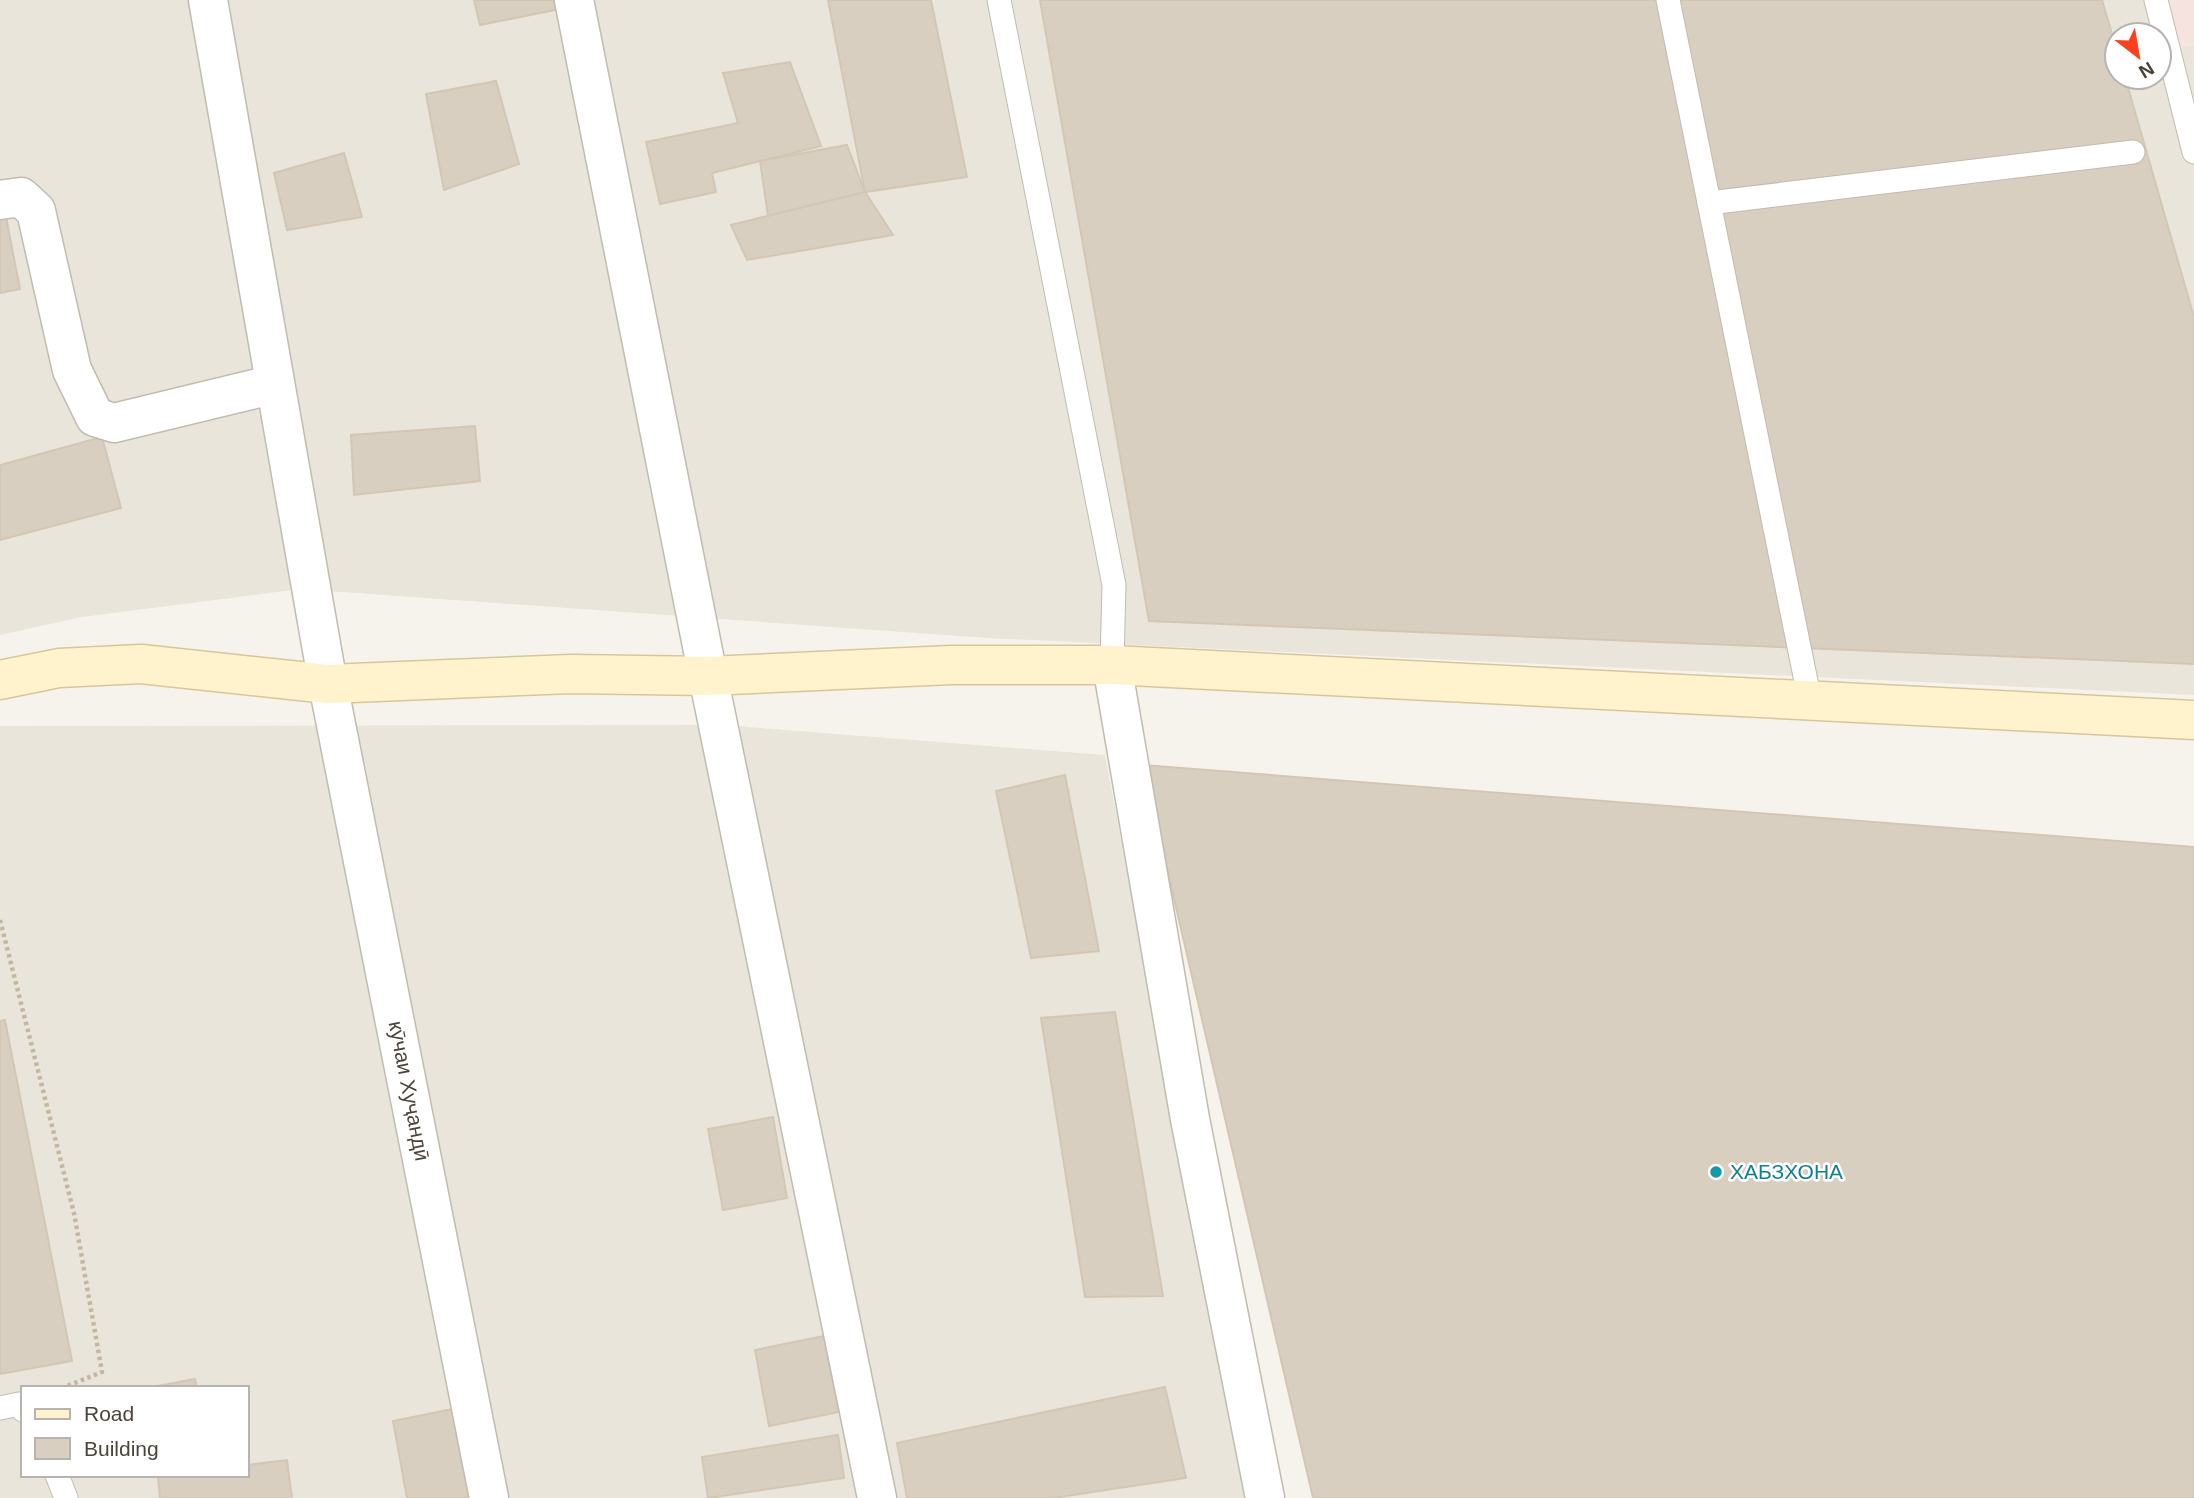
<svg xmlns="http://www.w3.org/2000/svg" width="2194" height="1498" viewBox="0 0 2194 1498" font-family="Helvetica,sans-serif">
<rect width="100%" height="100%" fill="#f6f3ec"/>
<g fill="#eae5da" fill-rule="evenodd">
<path d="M0 0H2151L2168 50 2194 45V695L987 638 300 589 82 617 0 635ZM2117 35H2159V77H2117Z"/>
<path d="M721 725 1105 755 1244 1498H0V726ZM23 1388H247V1475H23Z"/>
</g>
<path fill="#f6e3e0" d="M2154 0H2194V45L2168 51Z"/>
<g fill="#d8cfc1" stroke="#d3c7b4" stroke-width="2">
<path d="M474 0H564L565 8 480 25Z"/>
<path d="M828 0H931L967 177 865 192Z"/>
<path d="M1040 0H2102L2117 51V77H2125L2194 317V664L1149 621Z"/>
<path d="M790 62 821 146 712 173 716 192 660 204 646 142 738 123 723 73Z"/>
<path d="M496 81 519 164 444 190 426 94Z"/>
<path d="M847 145 865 192 768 216 760 161Z"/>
<path d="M344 153 362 217 287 230 274 173Z"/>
<path d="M865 192 893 235 747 260 731 225Z"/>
<path d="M6 217 20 289 0 293V218Z"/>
<path d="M475 426 480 481 354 495 351 435Z"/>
<path d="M102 437 121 508 0 540V465Z"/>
<path d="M1143 765 2194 847V1498H1313Z"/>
<path d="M1065 775 1099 951 1031 958 996 791Z"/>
<path d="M1115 1012 1163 1296 1085 1297 1041 1018Z"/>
<path d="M5 1020 72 1361 0 1374V1021Z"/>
<path d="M773 1117 787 1198 723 1210 708 1129Z"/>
<path d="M824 1336 839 1412 769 1426 755 1350Z"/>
<path d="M195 1379 197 1388H147Z"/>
<path d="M1165 1387 1186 1478 1053 1498H907L897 1443Z"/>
<path d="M458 1408 475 1498H407L393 1421Z"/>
<path d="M838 1435 844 1478 708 1498 702 1457Z"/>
<path d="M287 1460 292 1498H160L158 1477 247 1475V1465Z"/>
</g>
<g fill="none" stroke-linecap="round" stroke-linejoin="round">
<g stroke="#c2bbae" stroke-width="25">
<g id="lane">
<path d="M999 0 1114 585 1112 665"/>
<path d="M1668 0 1810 701"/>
<path d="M2156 0 2194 152"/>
<path d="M1709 203 2133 152"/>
<path d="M0 1408 19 1404 23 1410"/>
<path d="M57 1475 66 1498"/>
</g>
</g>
<g stroke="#c2bbae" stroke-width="41">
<g id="street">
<path d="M208 0 328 684 489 1498"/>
<path d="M574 0 708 676 877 1498"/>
<path d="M0 200 21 197 36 211 72 370 95 417 114 423 275 384"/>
<path d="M1112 665 1190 1119 1265 1498"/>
</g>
</g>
<g stroke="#d6c79b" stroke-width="41">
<path id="secondary" d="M0 680 59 668 141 664 328 684 571 674 708 676 951 665H1112L2194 720"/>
</g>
<path stroke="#c4b79f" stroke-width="4.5" stroke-dasharray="3.5 3.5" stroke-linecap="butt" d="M0 920 74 1213 102 1372 62 1388"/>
<use href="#lane" stroke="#fff" stroke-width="23"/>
<use href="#street" stroke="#fff" stroke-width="38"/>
<use href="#secondary" stroke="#fff3cd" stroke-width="38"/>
</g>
<circle fill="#0f9aa8" stroke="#fff" stroke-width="2.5" cx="1716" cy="1172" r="7"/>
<g text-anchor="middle" stroke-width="5" stroke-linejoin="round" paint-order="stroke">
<g font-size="21" fill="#4b4439" stroke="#fff">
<text transform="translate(409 1091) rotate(79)" y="7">кӯчаи Хуҷандӣ</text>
</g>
<g font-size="21" fill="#0d838f" stroke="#fff" text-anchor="start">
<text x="1730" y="1179">ХАБЗХОНА</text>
</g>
</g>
<rect x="21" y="1386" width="228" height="91" fill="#ffffff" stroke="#b7b4b0" stroke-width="2"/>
<rect x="35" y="1409" width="35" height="10" fill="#fff3cd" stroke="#b7b4b0" stroke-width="2"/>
<text x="84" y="1421" font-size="21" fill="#4b4439">Road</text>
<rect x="35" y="1438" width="35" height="21" fill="#d8cfc1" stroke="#b7b4b0" stroke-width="2"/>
<text x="84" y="1456" font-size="21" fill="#4b4439">Building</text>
<g transform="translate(2138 56) rotate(149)"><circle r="33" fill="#ffffff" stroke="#b7b4b0" stroke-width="2"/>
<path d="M0-5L12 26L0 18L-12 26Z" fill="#fc3f1d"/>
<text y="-10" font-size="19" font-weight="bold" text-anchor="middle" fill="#4b4439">N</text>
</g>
</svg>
